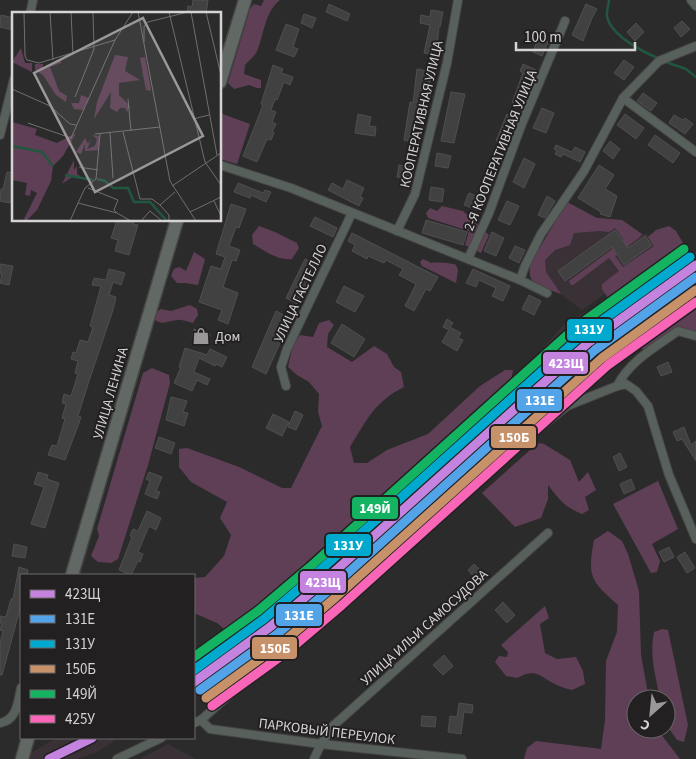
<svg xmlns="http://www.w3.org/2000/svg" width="696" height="759" viewBox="0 0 696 759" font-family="'Source Sans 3',sans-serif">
<rect width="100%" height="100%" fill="#2c2b2c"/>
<g fill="#393136">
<path d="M567 202 597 218 622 220 642 234H647L665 251 582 310 562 295 532 280 529 272 542 245Z"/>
<path d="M696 251V272L598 347 501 437 250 657 194 692V672L239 642 286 604 456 448 566 322 675 265Z"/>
<path d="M57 738H119L97 752 78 759H15L34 751Z"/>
<path d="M168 744 196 759H140Z"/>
</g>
<g fill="#5f3f55">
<path d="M264 0H280C264 12 264 37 256 53 253 58 248 61 245 65L244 74 261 80V88H257L249 85 234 89 228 83 250 9 254 4 261 6Z"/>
<path d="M220 113 250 124 237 164 220 159Z"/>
<path d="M567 202 597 218 622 220 642 234 640 237 615 256 623 267 654 246 648 237 656 230 669 226 676 231 687 250 686 255 682 259 667 256 641 276 630 281C625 292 619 296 608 298L602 289V284L619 271 609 258 573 285H571L569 281 623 241V239L615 228 609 232 600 231 574 233 570 245 555 250 545 260 546 272 561 294C554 291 537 286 532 280 529 276 530 269 530 264Z"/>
<path d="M442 206 463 211 489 235 481 253 465 245 469 231 428 218 426 213 430 208 437 211Z"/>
<path d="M259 226 275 232 297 243 299 248 292 259C278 261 265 251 253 244L252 235Z"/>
<path d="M194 252 205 259 198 285 185 283H177L171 276 174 269 179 267 186 271Z"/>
<path d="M423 259 431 263C435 262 453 263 456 265L458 270 456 283 422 266 420 262Z"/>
<path d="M696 278V292L656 323 652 317Z"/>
<path d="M696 301V332L678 330 646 350 642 349 641 344Z"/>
<path d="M190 305 197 309 198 315 193 323C188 322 182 319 177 320 167 321 162 326 154 319L155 313 161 309 171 311Z"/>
<path d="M329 320 334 325 328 334 327 347 352 362 374 346 387 354 394 367 401 372 404 387C375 401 366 421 350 447L354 463H367L387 450 428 434 480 386 505 370H513L510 386 456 448 286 604 239 642 217 623 194 613V578L205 577 224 556 231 535 220 518 227 502 191 482 179 467V449L187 448 239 467 282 488H291L322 426 318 412 319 394 309 382 297 375 288 367 293 345 300 335 313 337 319 323Z"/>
<path d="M592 352 602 368 601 380 561 405 517 437H501Z"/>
<path d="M152 368 169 375 170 383 148 465 118 559 111 563 98 562 91 556 99 536 97 529 143 373Z"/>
<path d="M538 443 544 444 570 460 579 482 588 472 596 490 585 497 589 510 582 514C563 506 560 500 548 485V499L541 518 515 527 482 493Z"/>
<path d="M658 481 678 529 652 544 660 561 657 572 651 573 613 504Z"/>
<path d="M608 531 622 541 628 554 639 591 641 655 649 699H636V729H657L680 759H524L527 748 536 741 601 749 605 720 606 661 617 632 618 605C591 581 587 577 594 540Z"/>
<path d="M545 606 549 618 540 624 545 653 557 659 576 657 583 671 585 684 572 690C567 689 561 687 557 685 540 677 537 667 517 678L506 676 495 662 499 656 507 657 508 652 501 645Z"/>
<path d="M662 629 668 630 688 725 684 742 677 740 666 724V699H660C656 677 649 655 654 632Z"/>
<path d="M227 639 232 643 231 648 194 672V656L198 651 204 653 214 644Z"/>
</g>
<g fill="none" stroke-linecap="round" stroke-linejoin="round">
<g stroke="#21563f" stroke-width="2.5">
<path d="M609 0C609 5 606 11 607 16 610 35 643 52 658 58"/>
<path d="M666 62 686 69 696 77"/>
</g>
</g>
<g fill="#424142" stroke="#504f50">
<path d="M193 0H208L206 14 187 13 188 6 192 7Z"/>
<path d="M329 4 350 14 347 21 326 12Z"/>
<path d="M586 4 597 9 592 18 583 41 572 35Z"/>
<path d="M431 10 443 12 440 27 439 26 436 55 424 53 430 25 420 23 421 15 430 17Z"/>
<path d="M304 14 316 18 312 28 301 23Z"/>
<path d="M1 15 14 18 13 30 0 27Z"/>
<path d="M682 21 690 29 681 37 674 28Z"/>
<path d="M636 23 644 32 635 41 627 32Z"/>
<path d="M286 24 299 29 293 47 298 49 294 57 276 50Z"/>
<path d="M538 38 548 42 542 56 533 52Z"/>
<path d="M624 60 634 67 624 80 614 73Z"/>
<path d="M523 64 536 70 523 95 525 96 520 107 512 103 523 73 520 71Z"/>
<path d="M273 65 283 69 281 73 293 77 290 85 284 82 277 100 275 99 271 110 276 112 272 122 276 124 272 132 274 133 271 140 267 139 257 162 243 156 263 105 261 104Z"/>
<path d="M417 69 432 72 423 112 418 111 412 142 404 140 410 102 413 103Z"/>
<path d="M451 92 465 94 454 143 441 141Z"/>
<path d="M643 93 657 103 651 111 637 101Z"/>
<path d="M542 108 554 113 546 133 533 128Z"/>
<path d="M358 114 371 117 369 126 376 127 375 136 355 133Z"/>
<path d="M507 114 514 117 503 144 496 141Z"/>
<path d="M625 114 644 128 636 139 617 125Z"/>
<path d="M674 115 683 120 685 118 693 124 685 134 669 123Z"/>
<path d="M655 135 680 153 673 163 648 145Z"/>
<path d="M610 141 620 149 613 159 603 151Z"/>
<path d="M556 145 572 152 575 147 585 152 580 162 563 154 561 157 555 154 557 151 554 149Z"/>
<path d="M437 153 451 156 448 168 435 166Z"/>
<path d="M524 158 535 164 524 188 513 182Z"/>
<path d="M399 165 413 167 410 180 397 177Z"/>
<path d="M599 165 614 175 605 189 617 196 610 217 600 214 601 212 578 198Z"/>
<path d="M7 172 14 173V189L10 203 0 201 1 189H3Z"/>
<path d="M347 180 364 188 360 197 363 198 359 206 328 190 332 183 343 189Z"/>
<path d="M238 183 263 193 265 190 271 192 266 202 251 195 250 198 234 192Z"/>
<path d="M431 187 444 189 442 202 429 200Z"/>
<path d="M469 193 481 198 477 210 464 205Z"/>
<path d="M547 196 555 201 545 218 538 215Z"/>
<path d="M507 201 519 206 510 225 498 220Z"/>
<path d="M231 204 246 209 239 228 236 227 229 246 240 250 236 261 232 260 223 287 238 293 228 324 218 320 222 310 199 302 211 266 221 269 225 257 216 254Z"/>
<path d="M315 217 337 228 333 237 310 226Z"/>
<path d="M117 220H130L134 221 133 224 138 225 129 255 115 251 118 240 111 238Z"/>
<path d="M426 220 467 232 463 245 422 233Z"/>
<path d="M615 230 628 248 645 236 652 245 624 265 612 247 565 281 558 271Z"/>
<path d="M492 232 504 238 496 256 484 251Z"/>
<path d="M352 233 438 277 430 291 426 289 414 311 405 306 416 284 399 275 403 269 386 260 384 263 368 256 367 259 352 251 355 245 348 241Z"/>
<path d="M515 246 525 250 519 263 509 258Z"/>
<path d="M305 259 315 264 297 304 286 298Z"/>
<path d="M0 264 13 266 9 285 0 283 2 274H0Z"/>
<path d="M109 269 125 273 121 285 113 282 109 295 116 297 113 310 89 381 78 416 81 417 79 423 65 460 48 455 52 445 57 446 65 419 62 418 66 404 62 403 64 394 71 396 78 374 75 373 78 361 71 359 73 352 76 353 80 340 88 342 93 327 90 326 101 286 92 285 94 278 106 280Z"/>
<path d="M473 269 510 286 503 301 492 296 496 288 479 280 476 287 466 283Z"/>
<path d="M344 286 364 296 355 312 336 302Z"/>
<path d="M529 295 541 301 534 315 522 309Z"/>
<path d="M276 311 291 319 266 374 252 367Z"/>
<path d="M447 319 453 323 450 327 461 333 458 338 463 340 457 351 442 342 449 330 443 327Z"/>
<path d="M342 324 365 339 354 357 331 343Z"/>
<path d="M194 329 210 334 208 342 192 337Z"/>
<path d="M185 348 207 355 210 349 227 357 222 367 216 364 215 366 199 358 194 372 210 379 207 385 197 380 192 391 174 383 181 367H179Z"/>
<path d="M668 362 672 372 661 376 657 367Z"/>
<path d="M171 397 187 401 183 412 188 413 184 426 166 420Z"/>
<path d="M295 411 303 415 296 430 288 427Z"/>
<path d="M273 414 289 422 282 436 266 428Z"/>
<path d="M684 427 691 445 696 441V461L682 439 677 441 673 432Z"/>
<path d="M159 437 175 443 171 454 155 448Z"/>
<path d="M620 453 627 467 619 471 613 457Z"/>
<path d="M38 472 48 475 47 479 59 483 45 528 31 524 44 487 34 484Z"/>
<path d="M149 472 162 477 156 491 160 492 157 499 145 494 150 481 146 479Z"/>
<path d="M631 479 635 489 624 494 620 484Z"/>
<path d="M147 511 161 518 156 530 149 526 138 552 143 554 140 562 138 561 131 575 119 570 132 537 130 536 133 529 138 531Z"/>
<path d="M14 544 27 547 25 558 12 556Z"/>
<path d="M669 547 674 557 664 562 659 552Z"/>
<path d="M685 552 695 568 687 573 677 557Z"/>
<path d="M474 564 485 575 478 582 468 570Z"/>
<path d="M19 567 28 570 27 575H21V610L20 609 2 675H0V643L3 631 0 630 2 623H0V616L6 617 11 599H13Z"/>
<path d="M503 602 515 615 507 623 495 610Z"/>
<path d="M444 655 453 666 443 675 433 665Z"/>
<path d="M459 703 473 705 472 713 464 712 461 734 448 732 450 716 457 717Z"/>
<path d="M422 716 436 717 435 727 421 726Z"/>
</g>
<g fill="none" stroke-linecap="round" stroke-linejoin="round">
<g stroke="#474647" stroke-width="10">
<g id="minor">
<path d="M691 0 696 6"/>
<path d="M30 14 33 0"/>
<path d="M623 98 696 152"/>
<path d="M0 135 14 79"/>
<path d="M220 165 291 188 520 280 547 293"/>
<path d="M397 231 415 194 447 63 458 0"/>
<path d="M468 259 489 213 521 126 565 21"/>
<path d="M520 280 525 266 541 234 584 171 623 98 659 61 696 46"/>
<path d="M286 386 281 367 287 349 352 213"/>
<path d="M617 386C630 361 655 347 678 331L696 336"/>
<path d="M201 720 238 687 303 638 372 579 491 466 567 406 617 386 626 384 636 391 648 406 669 475 696 539"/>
<path d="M0 723C17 720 18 702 21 688"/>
<path d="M194 723 201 720 210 729 321 744 462 759"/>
<path d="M117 759 161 738"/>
<path d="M314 759 321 744 333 726 548 533"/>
</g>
</g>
<g stroke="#474647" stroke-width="15">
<g id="primary">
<path d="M220 82 245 0"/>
<path d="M72 575 177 220"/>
<path d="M22 759 28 738"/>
</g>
</g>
<use href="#minor" stroke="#58605c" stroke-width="8"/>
<use href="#primary" stroke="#626965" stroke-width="12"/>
<g stroke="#232022" stroke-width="12">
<g id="rail-1">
<path d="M194 682 270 627 323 582 589 342 696 265"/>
<path d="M49 759 92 738"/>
</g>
</g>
<g stroke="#232022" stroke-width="12">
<path id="rail-2" d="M200 690 276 635 329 590 595 350 696 277"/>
</g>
<g stroke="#232022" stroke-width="12">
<path id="rail-3" d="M194 670 264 619 316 574 582 335 690 257"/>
</g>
<g stroke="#232022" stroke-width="12">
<path id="rail-4" d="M206 698 282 643 336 597 602 358 696 290"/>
</g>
<g stroke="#232022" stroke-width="12">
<path id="rail-5" d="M194 657 258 611 310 567 576 327 684 249"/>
</g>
<g stroke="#232022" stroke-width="12">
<path id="rail-6" d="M212 706 288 651 342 605 608 365 696 302"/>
</g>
<use href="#rail-1" stroke="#c483df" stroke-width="9"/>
<use href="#rail-2" stroke="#53a3e8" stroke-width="9"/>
<use href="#rail-3" stroke="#00a9ce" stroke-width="9"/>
<use href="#rail-4" stroke="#c7916a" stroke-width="9"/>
<use href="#rail-5" stroke="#13b361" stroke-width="9"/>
<use href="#rail-6" stroke="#fa66b7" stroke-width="9"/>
</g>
<defs>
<g id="shop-bare" transform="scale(1.35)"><path d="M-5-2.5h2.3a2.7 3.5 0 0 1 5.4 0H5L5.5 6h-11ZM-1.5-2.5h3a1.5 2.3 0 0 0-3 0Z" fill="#9a9899" stroke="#232022" stroke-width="2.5" paint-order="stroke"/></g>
</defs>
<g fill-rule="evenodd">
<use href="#shop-bare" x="201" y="336"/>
</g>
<g text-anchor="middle" stroke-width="4" stroke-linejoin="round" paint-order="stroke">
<g font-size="14" fill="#d5d3d4" stroke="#232022">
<text transform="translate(421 114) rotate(-77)" y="5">КООПЕРАТИВНАЯ УЛИЦА</text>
<text transform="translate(500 150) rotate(-68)" y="5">2-Я КООПЕРАТИВНАЯ УЛИЦА</text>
<text transform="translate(300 293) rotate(-65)" y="5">УЛИЦА ГАСТЕЛЛО</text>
<text transform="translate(110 393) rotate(-74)" y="5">УЛИЦА ЛЕНИНА</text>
<text transform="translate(424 627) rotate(-42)" y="5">УЛИЦА ИЛЬИ САМОСУДОВА</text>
<text transform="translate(327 731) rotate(7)" y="5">ПАРКОВЫЙ ПЕРЕУЛОК</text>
</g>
<g font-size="14" fill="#d5d3d4" stroke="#232022" text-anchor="start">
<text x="215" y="341">Дом</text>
</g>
</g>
<g transform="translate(12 12)">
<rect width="209" height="209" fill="#2c2b2c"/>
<path d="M9 36 13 51H20V60L0 50ZM103 43 116 45 113 59 128 68 107 71V83L118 94 115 100 113 96H108L105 100 98 96 99 80 82 107 85 90ZM133 45 139 77 138 79 134 78 131 63 128 46ZM49 47V51L38 55 47 79 55 84 54 90 44 83 31 63 23 58V52H31V56ZM69 83 77 86 71 98 62 97 59 91H67ZM0 110 25 117 23 123 45 131 64 121 51 144 41 154 39 169 25 198 14 209 12 207 25 181 19 178 18 184 13 183 15 171 0 168ZM80 123 87 124V138L73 139V132L69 142 64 140 73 126 76 132 80 126 75 137 83 134 85 127ZM62 148V158L65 154V162L71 166 60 165 50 172Z" fill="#5f3f55"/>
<path fill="none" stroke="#21563f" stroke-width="2.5" d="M0 134 30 140 41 154M53 163 81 168M85 167 93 169 101 176H116L122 190H138L155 209"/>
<path fill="none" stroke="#706e6f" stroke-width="1" d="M12 0 13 44 15 48 27 51 103 28 121 0M38 0 41 48M59 0 61 42M126 0 158 169 184 209M157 0 193 150 209 173M179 0 205 143M194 0 209 63M132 30V14L136 10 176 0M0 77 38 94 58 112 64 113M63 85 82 37 81 0M116 87 119 119M181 107 197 103M16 111 59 126 103 28M111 120 128 187H140L148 193M98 121 101 166M83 122 148 115M88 122 84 167 73 176 66 191 105 201 119 209M67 155 86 158M160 174 209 141M76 176 106 188 102 198 105 201M202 189 209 204M178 200 209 185M58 209 66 191M129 209 138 199 150 209M157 209V203L148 193 163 180"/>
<path fill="#9a9899" fill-opacity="0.15" stroke="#9a9899" stroke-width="2.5" d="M131 6 191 124 83 180 22 61Z"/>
<rect width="209" height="209" fill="none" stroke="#d5d3d4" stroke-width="2.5"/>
</g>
<g stroke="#232022" stroke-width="2">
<rect x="566" y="318" width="47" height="24" rx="5" fill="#00a9ce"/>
<rect x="542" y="351" width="47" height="24" rx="5" fill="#c483df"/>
<rect x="516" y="388" width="47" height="24" rx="5" fill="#53a3e8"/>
<rect x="490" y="425" width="47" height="24" rx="5" fill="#c7916a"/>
<rect x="351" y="496" width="48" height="24" rx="5" fill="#13b361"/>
<rect x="325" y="533" width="47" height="24" rx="5" fill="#00a9ce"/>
<rect x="299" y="570" width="48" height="24" rx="5" fill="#c483df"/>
<rect x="275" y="603" width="48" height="24" rx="5" fill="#53a3e8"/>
<rect x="251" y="636" width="47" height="24" rx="5" fill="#c7916a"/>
</g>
<g font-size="14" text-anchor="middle" font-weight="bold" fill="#fff">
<text x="589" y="334">131У</text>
<text x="566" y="368">423Щ</text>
<text x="540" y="405">131Е</text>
<text x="514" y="442">150Б</text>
<text x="375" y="513">149Й</text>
<text x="348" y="550">131У</text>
<text x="323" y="587">423Щ</text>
<text x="299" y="620">131Е</text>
<text x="275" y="653">150Б</text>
</g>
<rect x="20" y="574" width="175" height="165" fill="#232022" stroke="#6a6869"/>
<rect x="30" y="590" width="25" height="8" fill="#c483df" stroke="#6a6869"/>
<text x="65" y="599" font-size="15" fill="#d5d3d4">423Щ</text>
<rect x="30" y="615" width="25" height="8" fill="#53a3e8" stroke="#6a6869"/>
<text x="65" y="624" font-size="15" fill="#d5d3d4">131Е</text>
<rect x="30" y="640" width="25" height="8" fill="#00a9ce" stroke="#6a6869"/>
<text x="65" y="649" font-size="15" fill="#d5d3d4">131У</text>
<rect x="30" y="665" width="25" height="8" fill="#c7916a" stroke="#6a6869"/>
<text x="65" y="674" font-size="15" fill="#d5d3d4">150Б</text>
<rect x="30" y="690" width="25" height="8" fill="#13b361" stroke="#6a6869"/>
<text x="65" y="699" font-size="15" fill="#d5d3d4">149Й</text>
<rect x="30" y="715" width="25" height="8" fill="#fa66b7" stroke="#6a6869"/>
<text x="65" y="724" font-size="15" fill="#d5d3d4">425У</text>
<g transform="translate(651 714) rotate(207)"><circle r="24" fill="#232022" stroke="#6a6869"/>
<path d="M0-4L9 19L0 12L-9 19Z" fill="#9a9899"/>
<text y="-8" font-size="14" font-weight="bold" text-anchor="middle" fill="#d5d3d4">С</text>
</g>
<path d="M516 42v8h119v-8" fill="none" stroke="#d5d3d4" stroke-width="2.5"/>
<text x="524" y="42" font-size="15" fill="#d5d3d4" stroke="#232022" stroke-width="4" paint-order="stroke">100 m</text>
</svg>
